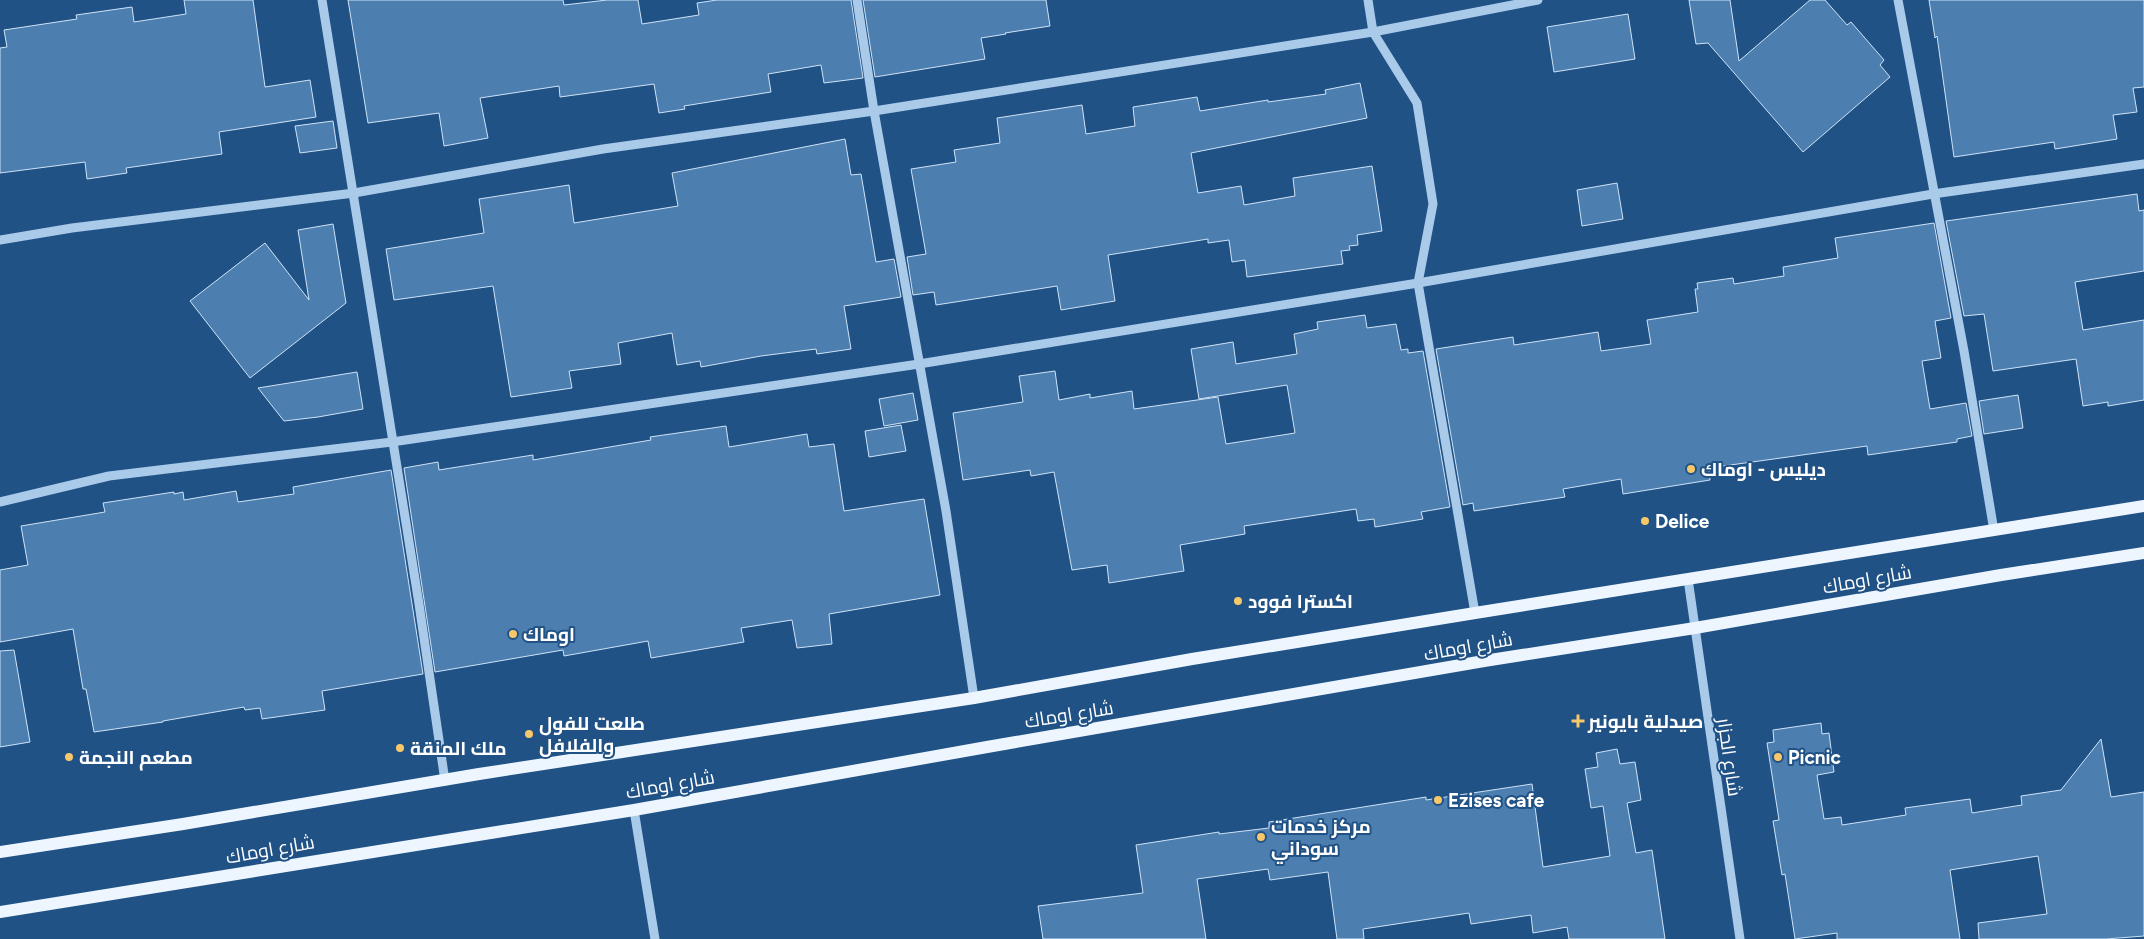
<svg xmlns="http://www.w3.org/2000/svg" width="2144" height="939" viewBox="0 0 2144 939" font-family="Figtree,Cairo,sans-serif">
<rect width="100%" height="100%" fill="#205286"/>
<g fill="#4d7eb0" stroke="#cee3f7">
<path d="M184 0H253L265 87 310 80 316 117 219 132 222 154 126 168 127 173 87 179 85 162 0 173V48L7 47 4 30 77 19 76 15 132 7 134 22 186 14Z"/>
<path d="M348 0H563L564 5 607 0H638L642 24 699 15 697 3 717 0H851L863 78 824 83 821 65 768 74 771 92 684 106 685 109 659 113 654 84 560 97 559 86 480 98 488 138 444 146 439 113 368 123Z"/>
<path d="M863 0H1046L1050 26 1005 33 1006 34 981 38 985 59 875 77Z"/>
<path d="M1689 0H1730L1739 61 1810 0H1825L1847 25 1851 22 1884 60 1880 65 1890 77 1803 152 1708 43 1696 44Z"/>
<path d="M1929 0H2144V87L2133 88 2137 112 2113 115 2117 139 2055 149 2054 142 1954 157 1937 36 1935 38Z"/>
<path d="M1628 14 1635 59 1554 72 1547 27Z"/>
<path d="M1360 83 1367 118 1191 153 1198 193 1241 186 1244 205 1295 196 1293 178 1372 166 1382 231 1357 235 1358 245 1349 246 1350 250 1341 251 1343 264 1247 277 1245 260 1232 262 1229 240 1208 243V239L1108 255 1115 301 1061 310 1057 286 936 305 934 292 913 295 907 257 926 254 911 169 956 162 954 150 1000 143 997 118 1082 105 1086 134 1135 126 1133 107 1197 97 1200 111 1268 100V102L1326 94 1325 90Z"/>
<path d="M333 121 337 148 300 153 295 126Z"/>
<path d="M845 139 851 175 861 174 876 262 894 259 901 297 844 306 851 349 817 354 816 349 761 356 701 367 700 361 677 365 672 333 618 343 621 364 569 371 572 388 511 397 493 286 394 300 386 249 484 233 479 199 569 185 574 223 678 206 672 173Z"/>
<path d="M1617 183 1623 219 1582 226 1577 190Z"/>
<path d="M2137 194 2139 211 2144 210V271L2075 282 2083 330 2144 320V400L2108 406V402L2083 406 2076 359 1993 371 1984 314 1964 316 1946 221Z"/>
<path d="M1934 223 1951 318 1935 321 1941 358 1922 361 1930 409 1966 403 1972 436 1957 439V442L1868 455 1867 446 1709 468 1710 480 1623 494 1621 479 1563 489 1565 497 1474 511 1473 503 1463 505 1436 349 1513 337 1514 345 1598 332 1601 351 1651 344 1647 320 1698 312 1695 289H1698L1697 283 1733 278 1734 284 1784 276 1783 267 1838 258 1835 238Z"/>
<path d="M333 224 346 303 250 378 190 301 265 243 309 300 298 230Z"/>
<path d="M1365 315 1367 328 1396 324 1401 350 1408 349V353L1423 351 1450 507 1421 512 1423 519 1375 527 1374 519 1358 521 1356 509 1244 526 1245 534 1180 545 1184 571 1109 583 1107 565 1072 570 1054 472 1031 476 1030 470 963 480 953 413 1023 402 1019 376 1055 371 1059 400 1090 394V398L1132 391 1134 409 1218 397 1226 444 1295 433 1287 385 1199 399 1191 349 1233 342 1236 364 1297 354 1294 334 1318 329 1317 322Z"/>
<path d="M357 372 363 409 318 417 284 421 258 388Z"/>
<path d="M913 393 918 420 884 426 879 399Z"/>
<path d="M2018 395 2023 428 1984 434 1979 401Z"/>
<path d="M901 425 906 451 869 457 865 431Z"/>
<path d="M726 426 729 447 807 434 809 447 834 444 844 511 924 499 940 595 829 614 832 644 797 648 792 620 741 628 744 642 651 658 648 641 564 656 563 650 435 672 404 468 438 462 439 470 445 469 533 455V460L651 440 650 437Z"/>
<path d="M391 470 423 674 322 691 325 710 262 719 260 708 245 710 244 707 163 721V722L94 732 86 689H83L73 629 0 642V570L28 565 21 526 105 512 103 503 174 492V494L183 492 184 500 236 491 238 502 294 494 293 487Z"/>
<path d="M14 650 30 742 0 747V651Z"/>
<path d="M1821 723 1822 734 1829 733 1834 772 1817 775 1824 819 1841 817 1842 825 1906 815 1905 808 1970 799 1972 813 2022 805 2021 796 2061 790 2101 739 2111 797 2144 792V936L2106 939H1979L1978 923 2047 914 2038 856 1950 870 1960 939H1837V933L1795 939 1785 874 1782 875 1773 821 1779 820 1767 743 1774 742 1773 730Z"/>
<path d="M1617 749 1620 764 1635 762 1641 800 1627 803 1636 853 1652 850 1665 939H1569L1567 927 1533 933 1531 915 1471 924 1469 913 1363 929 1364 939H1337L1328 872 1270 880 1268 869 1197 879 1206 939H1043L1038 906 1143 893 1136 845 1219 832V834L1269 828V822L1426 797V800L1532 784 1543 867 1610 856 1603 806 1591 808 1585 769 1598 767 1596 753Z"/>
</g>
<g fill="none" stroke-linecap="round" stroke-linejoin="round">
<g stroke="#aacaea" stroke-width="9">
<path d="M322 0 419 604 445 781"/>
<path d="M857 0 874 111 946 511 974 698"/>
<path d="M1368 0 1373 32 1417 103 1433 204 1418 283 1475 613"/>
<path d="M1898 0 1964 351 1994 531"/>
<path d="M0 240 72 228 354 193 603 149 874 111 1373 32 1538 0"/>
<path d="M0 502 109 476 392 442 919 364 1418 283 1933 194 2144 164"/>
<path d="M1688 579 1740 939"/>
<path d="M634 810 655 939"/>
</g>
<g stroke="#edf5fe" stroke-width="12">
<path d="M0 852 183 824 479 774 974 698 1192 659 1475 613 2144 506"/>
<path d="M0 912 634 810 987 747 1484 661 1695 628 2001 575 2144 553"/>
</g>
</g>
<g fill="#f7c76a" stroke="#205286" stroke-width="2">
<circle cx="1691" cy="469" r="5"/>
<circle cx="1645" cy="521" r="5"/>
<circle cx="1238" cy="601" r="5"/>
<circle cx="513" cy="634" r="5"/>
<path d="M1575.5 713.5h5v5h5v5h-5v5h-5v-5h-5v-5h5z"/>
<circle cx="529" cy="734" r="5"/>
<circle cx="400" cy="748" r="5"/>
<circle cx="69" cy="757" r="5"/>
<circle cx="1778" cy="757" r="5"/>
<circle cx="1438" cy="800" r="5"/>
<circle cx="1261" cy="837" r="5"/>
</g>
<g text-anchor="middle" stroke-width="4" stroke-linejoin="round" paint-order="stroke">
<g font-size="19" font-weight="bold" fill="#fff" stroke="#205286" text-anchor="start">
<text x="1701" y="476">ديليس - اوماك</text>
<text x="1655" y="528">Delice</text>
<text x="1248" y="608">اكسترا فوود</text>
<text x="523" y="641">اوماك</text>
<text x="1588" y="728">صيدلية بايونير</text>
<text x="539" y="730">طلعت للفول<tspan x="539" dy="22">والفلافل</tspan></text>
<text x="410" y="755">ملك المنقة</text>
<text x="79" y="764">مطعم النجمة</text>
<text x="1788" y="764">Picnic</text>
<text x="1448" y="807">Ezises cafe</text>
<text x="1271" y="833">مركز خدمات<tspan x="1271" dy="22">سوداني</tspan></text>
</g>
<g font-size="19" fill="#fff" stroke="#205286">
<text transform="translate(1867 579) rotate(-10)" y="7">شارع اوماك</text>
<text transform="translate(1468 646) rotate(-10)" y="7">شارع اوماك</text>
<text transform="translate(1069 714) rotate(-9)" y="7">شارع اوماك</text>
<text transform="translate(1730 757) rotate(82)" y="7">شارع الجزار</text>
<text transform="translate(670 784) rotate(-10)" y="7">شارع اوماك</text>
<text transform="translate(270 849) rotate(-10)" y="7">شارع اوماك</text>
</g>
</g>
</svg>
